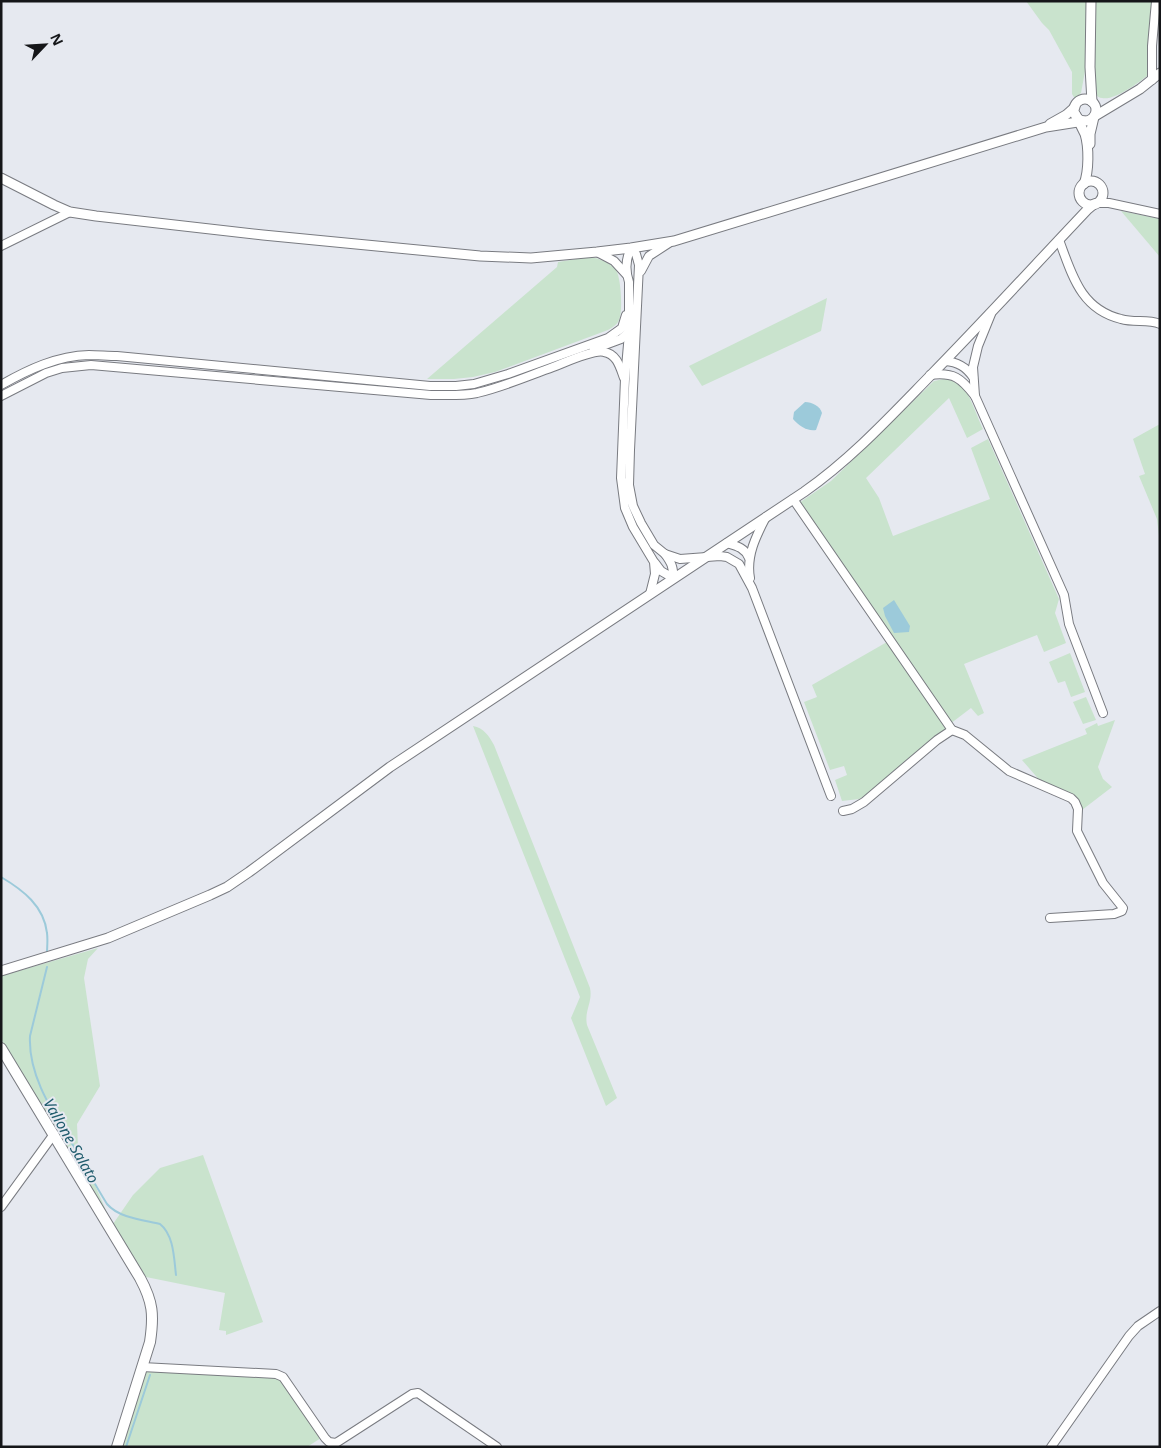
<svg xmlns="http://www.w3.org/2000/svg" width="1161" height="1448" viewBox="0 0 1161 1448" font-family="'Noto Sans',sans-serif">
<rect width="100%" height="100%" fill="#e6e9f0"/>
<g fill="#c9e3cd">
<path d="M1026 1H1087L1086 66 1081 93 1075 99 1072 94V72L1049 30 1042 23Z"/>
<path d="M1095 1H1152L1147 76C1138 83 1114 101 1102 98 1099 98 1097 96 1095 93Z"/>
<path d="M1121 211 1160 219V257Z"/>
<path d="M589 257C598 258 610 262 616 270 621 277 623 312 619 320 617 325 613 327 608 330L495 372 473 377 454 379H427L557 267 558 262Z"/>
<path d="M827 298 821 331 702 386 689 366Z"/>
<path d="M944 379C950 380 958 381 962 386 969 392 978 419 983 429L967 438 949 398 866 478 879 498 893 536 990 499 971 448 988 439 1059 599 1055 613 1066 643 1044 652 1037 635 964 664 984 713 978 716 971 708 950 724 799 503 831 481 934 381Z"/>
<path d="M1160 424V544L1157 519 1139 476 1145 474 1133 439Z"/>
<path d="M887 642 947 729 870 793 859 799 842 801 835 780 847 775 844 766 830 770 804 702 817 697 812 685Z"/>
<path d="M1070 653 1085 692 1071 697 1065 681 1058 683 1049 662Z"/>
<path d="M1086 697 1096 720 1083 724 1073 702Z"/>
<path d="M1115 720 1098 767 1103 779 1112 787 1082 810 1077 800 1042 783 1022 760 1087 734 1085 729 1097 723 1098 726Z"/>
<path d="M473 726C484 728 489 736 494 745L590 988C593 1002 584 1011 587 1025L617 1098 606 1106 571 1018 580 997Z"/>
<path d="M98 948 88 959 84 978 100 1086 77 1124 78 1147 109 1217 1 1039V976Z"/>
<path d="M203 1155 263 1322 226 1335V1331L219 1330 225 1293 146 1277 113 1224 133 1195 160 1168Z"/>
<path d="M146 1369 276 1377 280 1379 321 1438 307 1447H121Z"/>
</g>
<g fill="#9ccada">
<path d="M805 402C812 402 820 406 822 413L816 430C808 432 798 425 793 419L794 412Z"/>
<path d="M894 600 910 626 909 632 894 633 885 616 883 608Z"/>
</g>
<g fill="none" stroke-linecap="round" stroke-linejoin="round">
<g stroke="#9ccada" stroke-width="2">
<path d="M1 877C23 890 44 906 47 933 48 940 47 947 47 953"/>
<path d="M47 967 30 1036C28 1074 51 1109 70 1140 82 1161 94 1183 107 1204 119 1218 143 1220 160 1224 174 1235 174 1259 176 1275"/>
<path d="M126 1447 150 1375"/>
</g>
<g stroke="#797b81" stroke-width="10">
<g id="minor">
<path d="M1152 80V46L1156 1"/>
<path d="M1096 203H1109L1160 214"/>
<path d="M1059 240C1072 274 1080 309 1121 319 1134 323 1148 319 1160 324"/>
<path d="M1 246 70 212"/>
<path d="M597 252 614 261 626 274"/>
<path d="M641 271 649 256 669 243"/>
<path d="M594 349 621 339 630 331"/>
<path d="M945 361C958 362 966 367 973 377"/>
<path d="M930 375C954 372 961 378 975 396L1064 595 1069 624 1103 713"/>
<path d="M1 385C29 369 57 356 89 355 98 355 108 356 117 356L430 386H456L474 384 508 374 608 338 622 328 626 315"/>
<path d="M1 396 46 373 62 368 91 365 431 395C446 395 462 396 477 393 503 387 528 376 553 367 564 363 594 349 604 352 617 354 620 367 624 378"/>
<path d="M975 396 973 367 978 346 991 314"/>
<path d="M793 499 952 730 965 735 1009 771 1071 798 1075 802 1078 809 1077 831 1103 883 1123 908 1122 911 1114 914 1050 918"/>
<path d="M727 543C737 546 745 548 749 558"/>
<path d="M655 563 661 571 673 578C674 568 671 562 665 554"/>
<path d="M750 578C746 556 756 536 766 517"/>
<path d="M650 594 655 574 654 562 633 527 625 508 621 478 625 379 629 333V282C625 270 625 260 631 248L636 254 639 265 630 450 629 485 633 506 641 523 654 545 665 554 680 559 720 556 727 557 739 564 752 588 831 796"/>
<path d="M843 811 852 809 864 802 937 740 952 730"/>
<path d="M1 1207 54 1134"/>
<path d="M142 1367 276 1374 283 1377 325 1438 329 1442 336 1443 412 1394 418 1393 497 1447"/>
<path d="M1051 1447 1129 1336 1138 1326 1160 1311"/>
</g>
</g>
<g stroke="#797b81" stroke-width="11">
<g id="tertiary">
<path d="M1091 1 1090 67 1092 102"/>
<circle cx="1085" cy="110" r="11"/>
<path d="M1076 115C1079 122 1082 128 1085 134 1089 147 1089 171 1084 184"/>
<path d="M1095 116 1140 89 1160 73"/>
<path d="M1050 124 1066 115 1075 107"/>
<path d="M1090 144V134L1094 117"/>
<path d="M1 178 54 205 70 212 96 216 263 235 480 256 531 258 597 252 631 248 674 241 825 195 1046 127 1084 121"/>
<circle cx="1091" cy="193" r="12"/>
<path d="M1 971 108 938 210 895 227 887 249 872 390 767 804 492C851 459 889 418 929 377 983 322 1035 265 1088 209L1094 204"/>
</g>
</g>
<g stroke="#797b81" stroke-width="12">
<path id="secondary" d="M1 1048 140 1278C153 1302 154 1315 150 1342L117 1447"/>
</g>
<use href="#minor" stroke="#fff" stroke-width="8"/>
<use href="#tertiary" stroke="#fff" stroke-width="9"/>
<use href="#secondary" stroke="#fff" stroke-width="10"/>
</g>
<g text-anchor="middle" stroke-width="4" stroke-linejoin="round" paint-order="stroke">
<g font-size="15" font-style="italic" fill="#205c6d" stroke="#e6e9f0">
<text transform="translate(71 1141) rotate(60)" y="5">Vallone Salato</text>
</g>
</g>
<rect width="1161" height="1448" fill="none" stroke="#151619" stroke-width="5"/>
<g transform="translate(45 45) rotate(65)" stroke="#e6e9f0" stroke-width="4" paint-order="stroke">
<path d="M0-4L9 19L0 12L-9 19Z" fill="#151619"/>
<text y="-8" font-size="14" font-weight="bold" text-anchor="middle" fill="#151619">N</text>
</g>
</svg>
